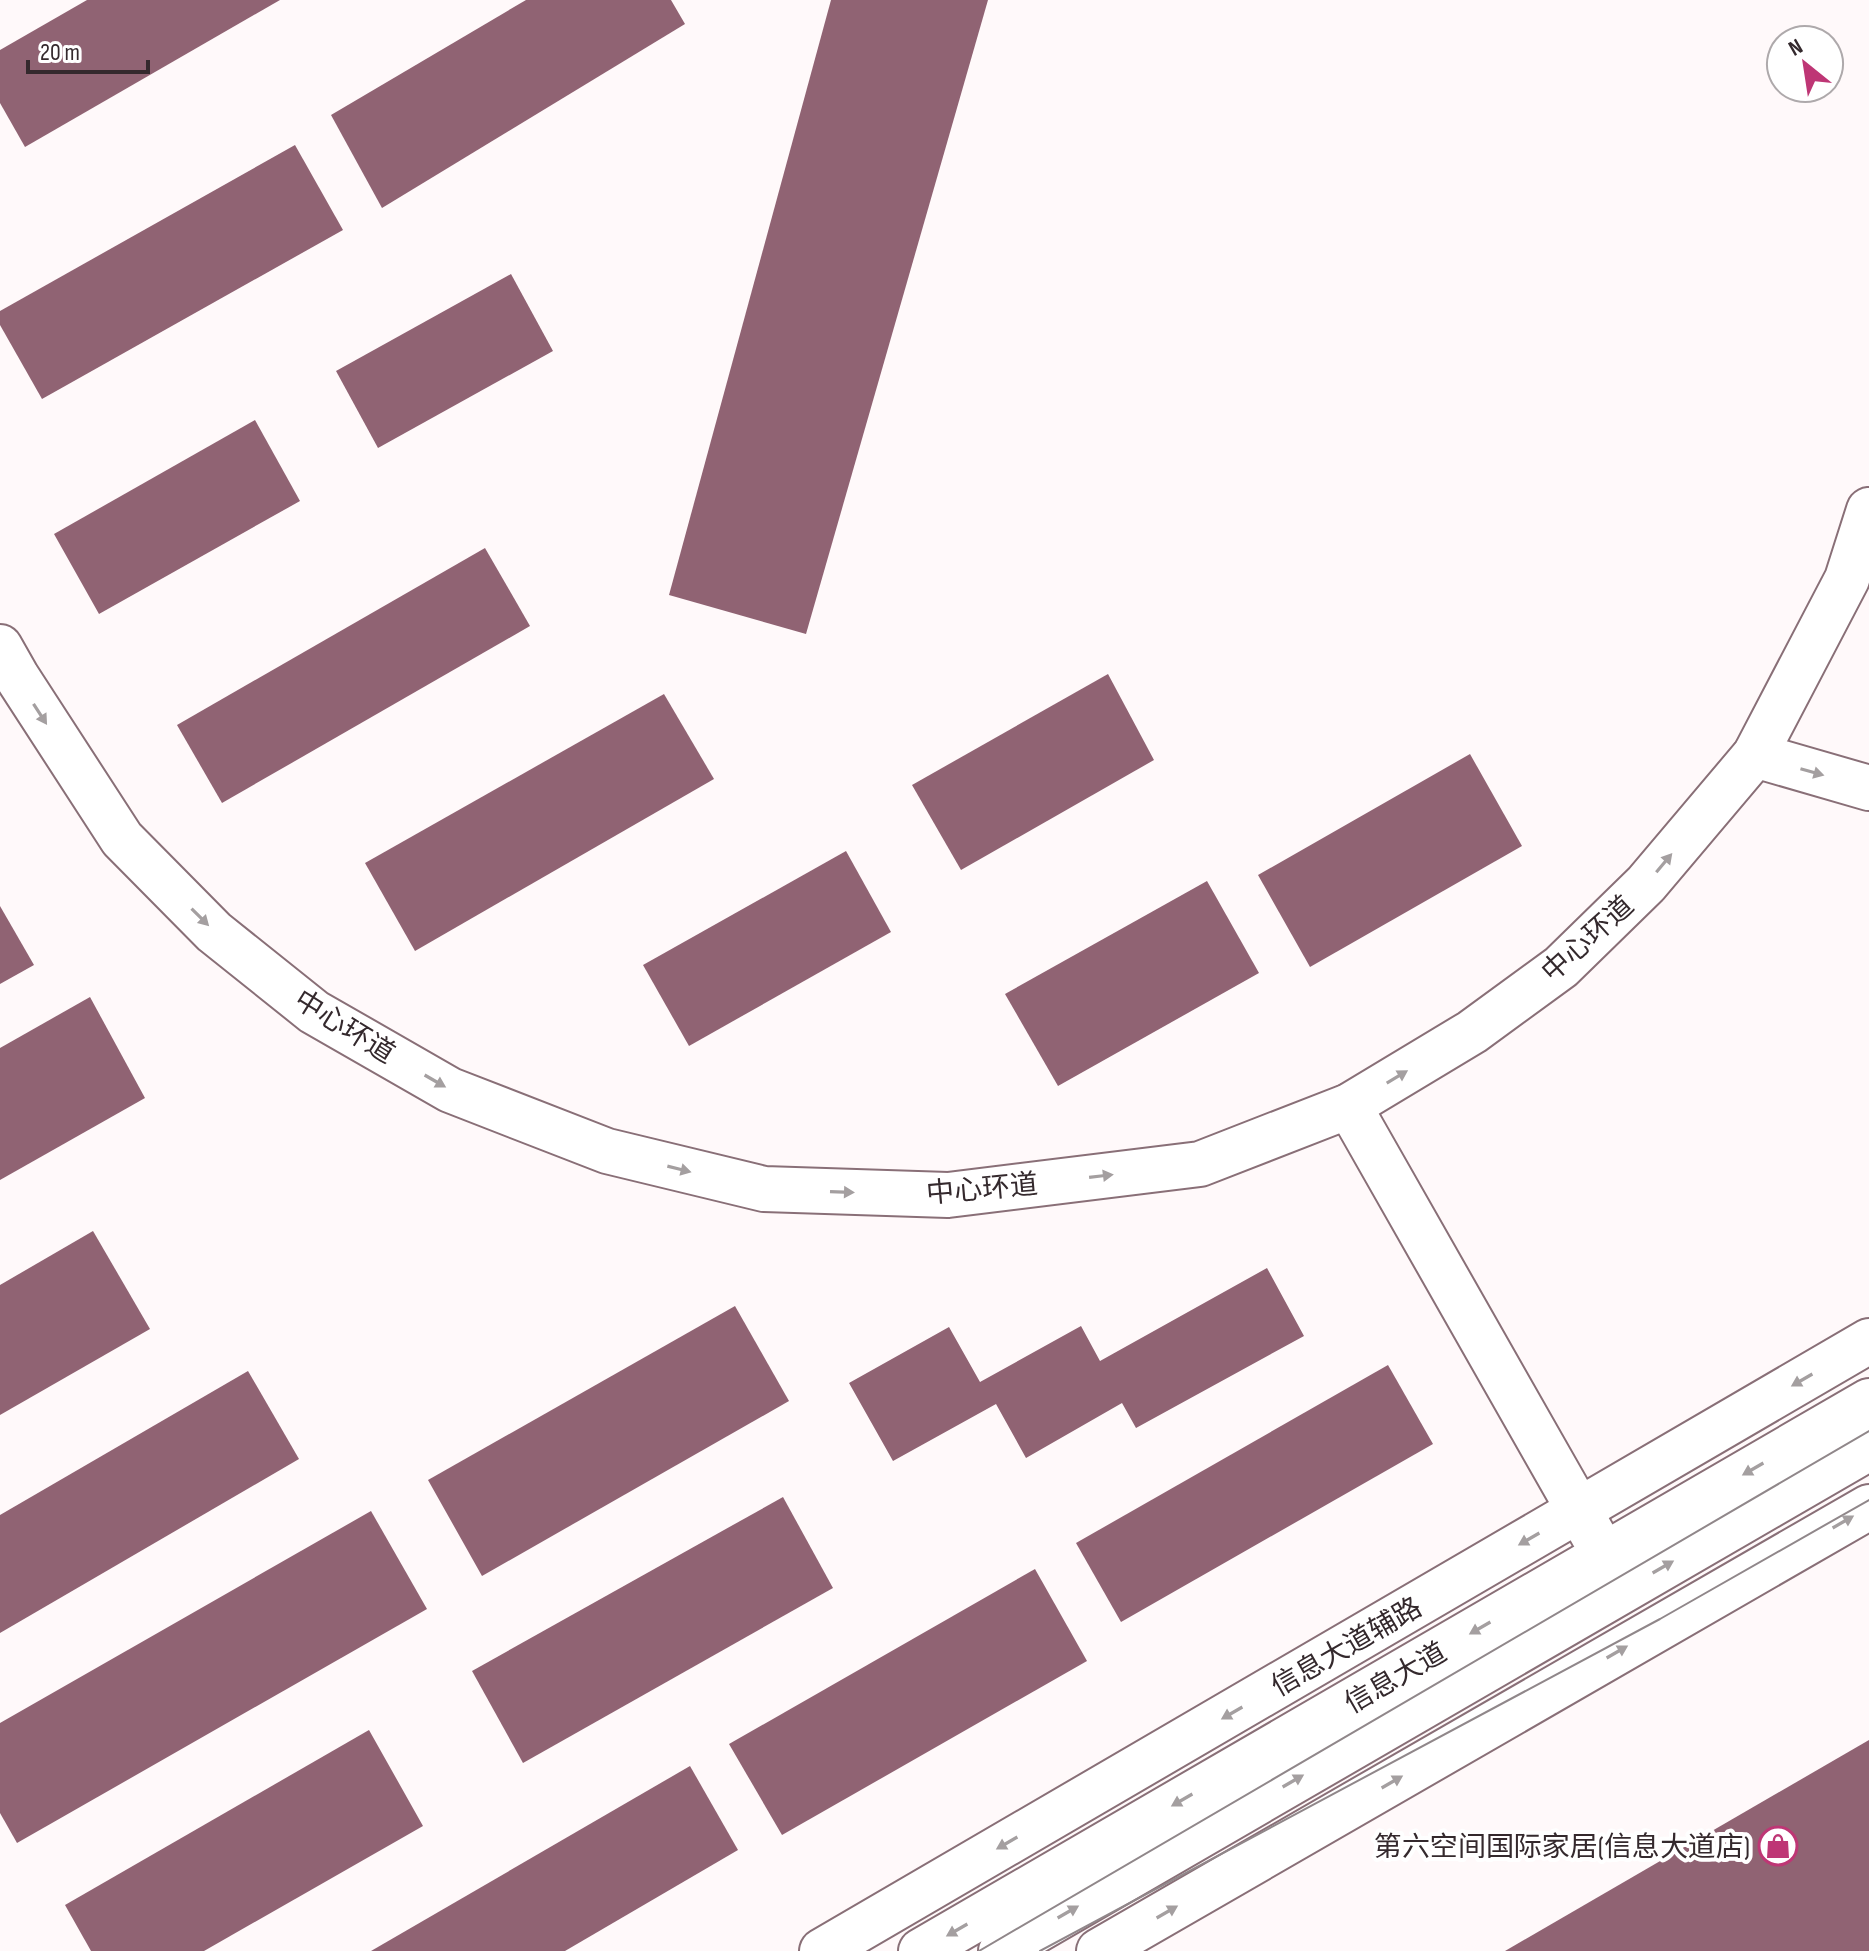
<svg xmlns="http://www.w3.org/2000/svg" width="1869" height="1951" viewBox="0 0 1869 1951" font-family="'Sofia Sans Condensed','Noto Sans SC',sans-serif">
<rect width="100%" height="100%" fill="#fff9fa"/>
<g fill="#906373">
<path d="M87 0H280L25 147 0 103V50Z"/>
<path d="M526 0H671L685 24 382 208 331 115Z"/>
<path d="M831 0H988L806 634 669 595Z"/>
<path d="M295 145 343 230 42 399 0 325V311Z"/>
<path d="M511 274 553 351 378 448 336 371Z"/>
<path d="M255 420 300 501 99 614 54 534Z"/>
<path d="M485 548 530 626 222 803 177 725Z"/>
<path d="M1108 674 1154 760 961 870 912 785Z"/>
<path d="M664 694 714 779 415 951 365 863Z"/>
<path d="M1470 754 1522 846 1310 967 1258 875Z"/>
<path d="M846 851 891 932 689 1046 643 965Z"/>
<path d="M1207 881 1259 973 1058 1086 1005 994Z"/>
<path d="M0 906 34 965 0 984Z"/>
<path d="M90 997 145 1098 0 1180V1048Z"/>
<path d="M93 1231 150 1329 0 1415V1285Z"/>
<path d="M1267 1268 1304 1336 1136 1428 1122 1403 1026 1458 996 1404 893 1461 849 1383 949 1327 980 1382 1081 1326 1100 1361Z"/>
<path d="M735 1306 789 1401 482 1576 428 1480Z"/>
<path d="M1388 1365 1433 1444 1121 1622 1076 1543Z"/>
<path d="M248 1371 299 1459 0 1633V1515Z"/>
<path d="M783 1497 833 1588 523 1763 472 1671Z"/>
<path d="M371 1511 427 1609 17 1843 0 1813V1723Z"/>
<path d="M1035 1569 1087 1661 782 1835 729 1744Z"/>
<path d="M369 1730 423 1826 204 1951H91L65 1905Z"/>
<path d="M1869 1740V1951H1505Z"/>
<path d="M690 1766 738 1850 565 1951H371Z"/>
</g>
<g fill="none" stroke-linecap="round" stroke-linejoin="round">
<g stroke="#896f77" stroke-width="48">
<g id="minor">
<path d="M0 647 17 677 122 839 214 932 314 1012 450 1090 607 1151 764 1189 948 1195 1200 1164 1349 1106 1472 1032 1561 967 1646 884 1755 755 1847 579 1869 510"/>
<path d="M1755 755 1869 788"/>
<path d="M1349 1106 1593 1535"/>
<path d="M822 1951 1869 1341"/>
<path d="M921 1951 1869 1401"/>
<path d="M1001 1951 1869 1448"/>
<path d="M1099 1951 1869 1507"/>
</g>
</g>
<use href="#minor" stroke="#fff" stroke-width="44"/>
<g stroke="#90878a" stroke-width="2">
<path d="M979 1951 1869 1431"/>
<path d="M1040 1951 1660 1619 1869 1500"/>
</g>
</g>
<defs><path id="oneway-solid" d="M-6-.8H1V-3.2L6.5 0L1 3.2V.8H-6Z" transform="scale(2)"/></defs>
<g fill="#a49fa0">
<use href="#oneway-solid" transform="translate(40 714) rotate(57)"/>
<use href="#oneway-solid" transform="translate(1812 772) rotate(16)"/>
<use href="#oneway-solid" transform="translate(1664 863) rotate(-50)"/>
<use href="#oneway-solid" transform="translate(200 917) rotate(45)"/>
<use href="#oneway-solid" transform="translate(1397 1077) rotate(-31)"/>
<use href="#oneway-solid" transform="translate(435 1081) rotate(30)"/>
<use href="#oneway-solid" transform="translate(679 1169) rotate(14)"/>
<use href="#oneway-solid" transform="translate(1101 1176) rotate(-7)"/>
<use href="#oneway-solid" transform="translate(842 1192) rotate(2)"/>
<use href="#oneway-solid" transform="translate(1802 1380) rotate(150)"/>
<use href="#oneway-solid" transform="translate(1753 1469) rotate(150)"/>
<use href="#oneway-solid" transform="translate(1843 1522) rotate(-30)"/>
<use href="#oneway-solid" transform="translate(1529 1539) rotate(150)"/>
<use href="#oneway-solid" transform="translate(1663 1567) rotate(-30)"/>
<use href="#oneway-solid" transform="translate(1480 1628) rotate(150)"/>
<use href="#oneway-solid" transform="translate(1617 1652) rotate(-30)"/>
<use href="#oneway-solid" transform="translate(1232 1713) rotate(150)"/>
<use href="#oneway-solid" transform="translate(1293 1781) rotate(-30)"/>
<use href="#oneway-solid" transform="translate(1392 1782) rotate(-30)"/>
<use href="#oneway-solid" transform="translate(1182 1800) rotate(150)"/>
<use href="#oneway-solid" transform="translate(1007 1843) rotate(150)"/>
<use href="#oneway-solid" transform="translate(1068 1912) rotate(-30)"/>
<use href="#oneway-solid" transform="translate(1167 1912) rotate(-30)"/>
<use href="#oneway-solid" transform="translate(957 1930) rotate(150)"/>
</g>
<defs>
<g id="shop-ring" transform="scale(2)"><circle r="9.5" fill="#fff" stroke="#be3675" stroke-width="1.5"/><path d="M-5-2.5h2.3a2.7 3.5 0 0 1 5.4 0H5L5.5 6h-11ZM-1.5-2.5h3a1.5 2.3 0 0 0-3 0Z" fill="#be3675"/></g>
</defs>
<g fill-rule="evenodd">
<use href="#shop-ring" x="1778" y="1846"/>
</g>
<g text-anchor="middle" stroke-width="8" stroke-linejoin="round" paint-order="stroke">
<g font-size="28" fill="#34292d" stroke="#fff">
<text transform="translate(1587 938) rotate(-42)" y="10">中心环道</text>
<text transform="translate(345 1026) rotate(32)" y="10">中心环道</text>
<text transform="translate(982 1188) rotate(-5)" y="10">中心环道</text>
<text transform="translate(1346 1646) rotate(-30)" y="10">信息大道辅路</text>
<text transform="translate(1395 1677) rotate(-30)" y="10">信息大道</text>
</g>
<g font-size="28" fill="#34292d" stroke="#fff" text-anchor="end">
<text x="1750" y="1856">第六空间国际家居(信息大道店)</text>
</g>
</g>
<g transform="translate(1805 64) rotate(330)"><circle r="38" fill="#ffffff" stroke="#aea9ab" stroke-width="2"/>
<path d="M0-6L14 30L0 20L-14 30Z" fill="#be3675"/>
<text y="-12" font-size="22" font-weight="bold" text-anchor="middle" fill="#34292d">N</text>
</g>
<path d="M28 60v12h120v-12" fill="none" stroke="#34292d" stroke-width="4"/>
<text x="40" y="60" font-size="24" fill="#34292d" stroke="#ffffff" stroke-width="6" paint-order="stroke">20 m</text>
</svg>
